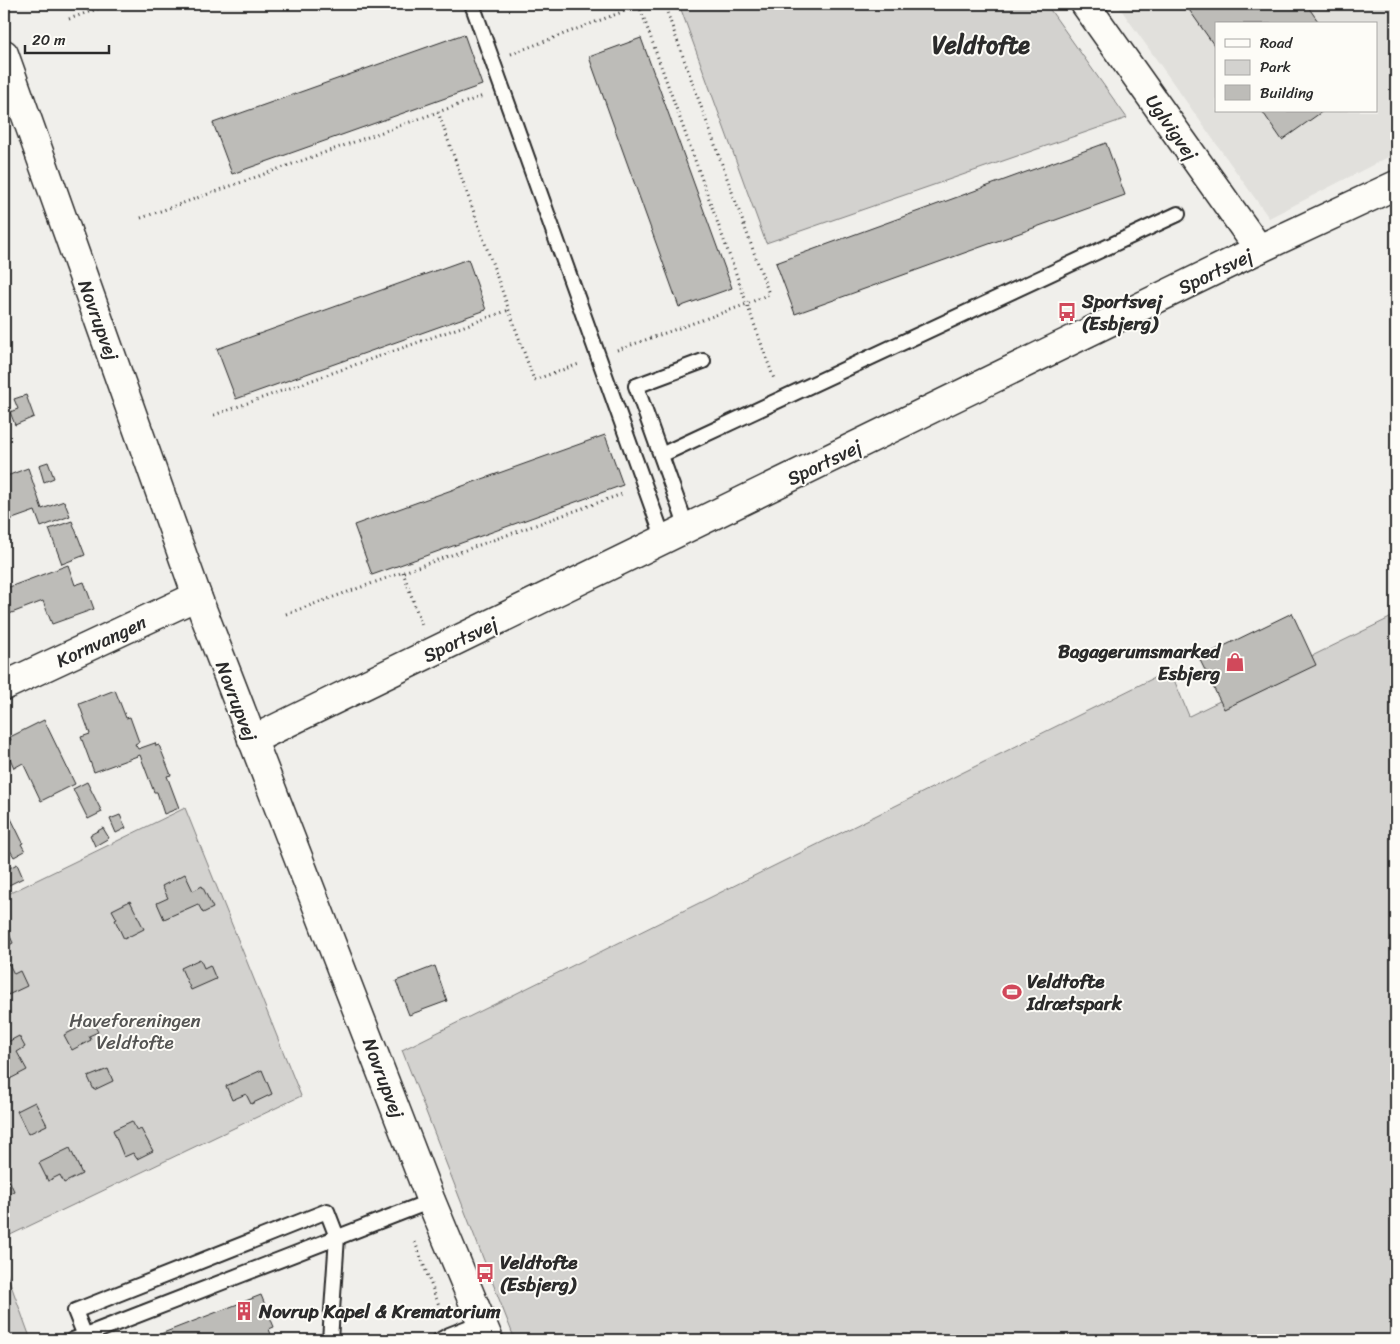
<svg xmlns="http://www.w3.org/2000/svg" width="1400" height="1344" viewBox="0 0 1400 1344" font-family="Sriracha,sans-serif">
<rect width="100%" height="100%" fill="#f0efeb"/>
<filter id="ink" filterUnits="userSpaceOnUse"><feTurbulence type="fractalNoise" baseFrequency=".02" numOctaves="2"/><feDisplacementMap in="SourceGraphic" scale="10" xChannelSelector="R" yChannelSelector="G"/><feConvolveMatrix kernelMatrix="1 2 1 2 8 2 1 2 1" color-interpolation-filters="sRGB"/></filter>
<g filter="url(#ink)">
<path fill="#e1e0dc" fill-rule="evenodd" d="M1117 4H1396V153L1269 218ZM1216 24H1376V111H1216Z"/>
<g fill="#d3d2cf" stroke="#7f7e7d">
<path d="M679 4H1046L1127 118 766 243Z"/>
<path d="M1396 615V1340H515L402 1050 1170 670 1189 716Z"/>
<path d="M185 808 301 1096 4 1238V896Z"/>
<path d="M4 1266 31 1340H4Z"/>
</g>
<g fill="#bdbcb8" stroke="#2b2b2b">
<path d="M544 4H557L545 8Z"/>
<path d="M1185 4H1306L1320 24H1216V48Z"/>
<path d="M464 34 482 85 232 174 213 123Z"/>
<path d="M641 38 732 288 679 307 589 57Z"/>
<path d="M1262 111H1323L1282 140Z"/>
<path d="M1106 143 1125 195 795 314 776 263Z"/>
<path d="M468 259 486 310 236 399 217 349Z"/>
<path d="M26 395 34 417 15 425 10 412 18 409 14 399Z"/>
<path d="M605 435 623 485 372 575 354 525Z"/>
<path d="M48 462 54 478 44 482 39 465Z"/>
<path d="M28 468 42 509 64 501 70 516 41 527 35 511 4 522V477Z"/>
<path d="M72 521 85 555 62 564 49 529Z"/>
<path d="M68 565 75 585 84 582 94 609 52 624 43 601 9 614 4 601V589Z"/>
<path d="M1292 613 1316 665 1224 709 1199 658Z"/>
<path d="M115 690 126 718 130 717 139 742 135 744 138 749 155 743 156 746 159 745 171 775 167 776 179 808 164 814 157 792H154L140 755 94 772 81 737 90 734 79 704Z"/>
<path d="M44 720 75 784 41 801 23 763 14 768 4 744 11 740 10 737Z"/>
<path d="M87 782 102 812 88 819 73 789Z"/>
<path d="M4 804 23 843 21 844 25 851 14 857 4 840Z"/>
<path d="M120 815 126 828 116 833 110 819Z"/>
<path d="M103 828 109 838 95 846 90 835Z"/>
<path d="M17 864 23 878 7 886 4 879V871Z"/>
<path d="M185 874 193 891 202 886 213 908 203 913 198 904 164 919 157 903 168 898 162 886Z"/>
<path d="M130 901 144 929 124 939 115 920 117 919 112 910Z"/>
<path d="M9 934 13 943 4 948V937Z"/>
<path d="M200 959 204 968 210 965 216 979 191 990 181 968Z"/>
<path d="M9 964 14 974 20 971 27 986 8 995 4 986V966Z"/>
<path d="M435 966 447 1001 409 1015 396 981Z"/>
<path d="M92 1021 98 1032 89 1036 91 1040 72 1050 64 1035Z"/>
<path d="M19 1036 25 1047 17 1052 27 1070 4 1082V1044Z"/>
<path d="M108 1069 113 1081 94 1090 88 1077Z"/>
<path d="M262 1070 272 1094 251 1104 246 1094 232 1100 226 1086Z"/>
<path d="M35 1102 47 1125 28 1134 17 1111Z"/>
<path d="M132 1121 137 1131 141 1129 153 1151 137 1159 133 1153 124 1157 113 1130Z"/>
<path d="M70 1148 82 1174 64 1183 60 1175 48 1181 39 1163Z"/>
<path d="M9 1180 14 1191 4 1196V1182Z"/>
<path d="M261 1295 274 1327 269 1329 273 1340H145Z"/>
</g>
<g fill="none" stroke-linecap="round" stroke-linejoin="round">
<g stroke="#2b2b2b" stroke-width="18">
<g id="lane">
<path d="M472 4 664 540"/>
<path d="M661 455 1178 214"/>
<path d="M687 528 636 386 703 361"/>
<path d="M85 1336 75 1311 327 1211 337 1237 330 1340"/>
<path d="M73 1340 431 1201"/>
<path d="M440 1340 449 1335 482 1322"/>
</g>
</g>
<g stroke="#2b2b2b" stroke-width="31">
<g id="street">
<path d="M1085 4 1259 249"/>
<path d="M4 686 197 596"/>
</g>
</g>
<g stroke="#2b2b2b" stroke-width="31">
<g id="secondary">
<path d="M4 54 197 596 431 1201 489 1340"/>
<path d="M252 740 1259 249 1396 185"/>
</g>
</g>
<g stroke="#2b2b2b" stroke-width="3" stroke-dasharray="1 4" stroke-linecap="butt">
<path d="M615 4 618 13"/>
<path d="M639 5 774 379"/>
<path d="M69 19 111 4"/>
<path d="M511 54 643 4"/>
<path d="M438 112 534 380 579 364"/>
<path d="M141 218 483 96"/>
<path d="M617 350 747 304 769 294 664 4"/>
<path d="M214 415 509 310"/>
<path d="M403 572 422 626"/>
<path d="M286 614 625 493"/>
<path d="M415 1242 443 1316"/>
</g>
<use href="#lane" stroke="#fdfcf7" stroke-width="14"/>
<use href="#street" stroke="#fdfcf7" stroke-width="28"/>
<use href="#secondary" stroke="#fdfcf7" stroke-width="28"/>
</g>
</g>
<defs>
<g id="bus-bare" transform="scale(1.5)"><path d="M-5-6H5V4H4V6H2V4H-2V6H-4V4H-5ZM-3.5-4V0h7V-4ZM-3.5 1.2v1.5H-2V1.2ZM2 1.2v1.5H3.5V1.2Z" fill="#d1495b" stroke="#fdfcf7" stroke-width="2.5" paint-order="stroke"/></g>
<g id="shop-bare" transform="scale(1.5)"><path d="M-5-2.5h2.3a2.7 3.5 0 0 1 5.4 0H5L5.5 6h-11ZM-1.5-2.5h3a1.5 2.3 0 0 0-3 0Z" fill="#d1495b" stroke="#fdfcf7" stroke-width="2.5" paint-order="stroke"/></g>
<g id="stadium-bare" transform="scale(1.5)"><path d="M0-5a6.5 5 0 1 0 0 10a6.5 5 0 1 0 0-10ZM-3.5-1.8h7v3.6h-7Z" fill="#d1495b" stroke="#fdfcf7" stroke-width="2.5" paint-order="stroke"/></g>
<g id="building-bare" transform="scale(1.5)"><path d="M-4-6H4V6H1V3H-1V6H-4ZM-2.5-4.3h1.7v1.8h-1.7ZM.8-4.3h1.7v1.8H.8ZM-2.5-1h1.7V.8h-1.7ZM.8-1h1.7V.8H.8Z" fill="#d1495b" stroke="#fdfcf7" stroke-width="2.5" paint-order="stroke"/></g>
</defs>
<g fill-rule="evenodd">
<use href="#bus-bare" x="1067" y="312"/>
<use href="#shop-bare" x="1235" y="662"/>
<use href="#stadium-bare" x="1012" y="992"/>
<use href="#bus-bare" x="485" y="1273"/>
<use href="#building-bare" x="244" y="1311"/>
</g>
<g text-anchor="middle" stroke-width="4" stroke-linejoin="round" paint-order="stroke">
<g font-size="19" fill="#2b2b2b" stroke="#fdfcf7">
<text transform="translate(1172 127) rotate(55)" y="7">Uglvigvej</text>
<text transform="translate(1215 271) rotate(-26)" y="7">Sportsvej</text>
<text transform="translate(99 320) rotate(70)" y="7">Novrupvej</text>
<text transform="translate(824 462) rotate(-26)" y="7">Sportsvej</text>
<text transform="translate(460 639) rotate(-26)" y="7">Sportsvej</text>
<text transform="translate(101 641) rotate(-25)" y="7">Kornvangen</text>
<text transform="translate(237 701) rotate(69)" y="7">Novrupvej</text>
<text transform="translate(384 1078) rotate(69)" y="7">Novrupvej</text>
</g>
<g font-size="19" font-weight="bold" fill="#2b2b2b" stroke="#fdfcf7" text-anchor="start">
<text x="1082" y="308">Sportsvej<tspan x="1082" dy="22">(Esbjerg)</tspan></text>
<text x="1220" y="658" text-anchor="end">Bagagerumsmarked<tspan x="1220" dy="22">Esbjerg</tspan></text>
<text x="1027" y="988">Veldtofte<tspan x="1027" dy="22">Idrætspark</tspan></text>
<text x="500" y="1269">Veldtofte<tspan x="500" dy="22">(Esbjerg)</tspan></text>
<text x="259" y="1318">Novrup Kapel &amp; Krematorium</text>
</g>
<g font-size="19" fill="#555554" stroke="#fdfcf7">
<text x="135" y="1027">Haveforeningen<tspan x="135" dy="22">Veldtofte</tspan></text>
</g>
<g font-size="24" font-weight="bold" fill="#2b2b2b" stroke="#fdfcf7">
<text x="981" y="53">Veldtofte</text>
</g>
</g>
<rect width="1400" height="1344" fill="none" stroke="#fdfcf7" stroke-width="20"/>
<rect x="10" y="10" width="1380" height="1324" fill="none" stroke="#2b2b2b" stroke-width="2" filter="url(#ink)"/>
<rect x="1215" y="22" width="162" height="90" fill="#fdfcf7" stroke="#a9a8a5"/>
<rect x="1225" y="39" width="25" height="8" fill="#fdfcf7" stroke="#a9a8a5"/>
<text x="1260" y="48" font-size="15" fill="#2b2b2b">Road</text>
<rect x="1225" y="60" width="25" height="15" fill="#d3d2cf" stroke="#a9a8a5"/>
<text x="1260" y="72" font-size="15" fill="#2b2b2b">Park</text>
<rect x="1225" y="85" width="25" height="15" fill="#bdbcb8" stroke="#a9a8a5"/>
<text x="1260" y="98" font-size="15" fill="#2b2b2b">Building</text>
<path d="M25 45v8h84v-8" fill="none" stroke="#2b2b2b" stroke-width="2.5"/>
<text x="32" y="45" font-size="15" fill="#2b2b2b" stroke="#fdfcf7" stroke-width="4" paint-order="stroke">20 m</text>
</svg>
